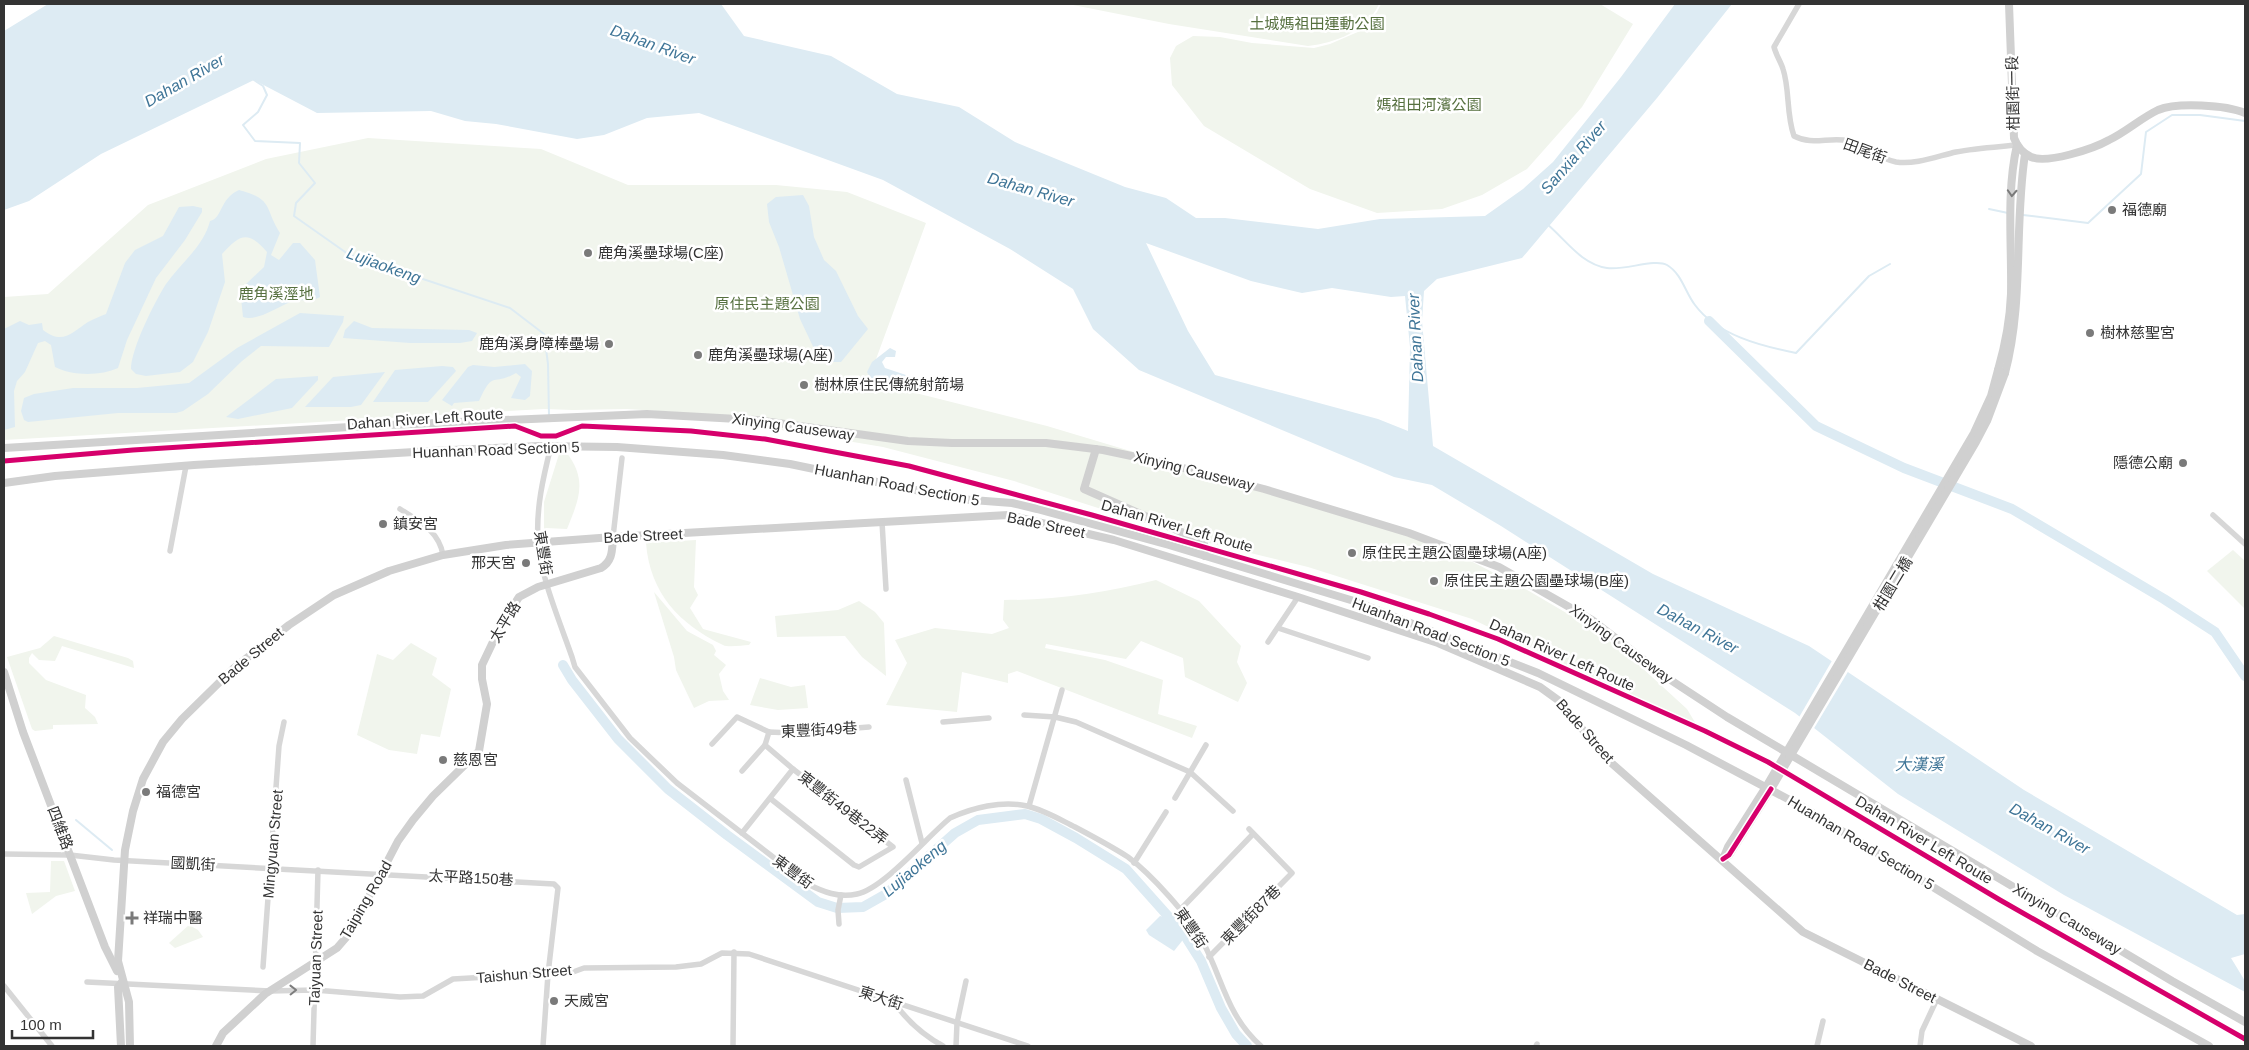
<svg xmlns="http://www.w3.org/2000/svg" width="2249" height="1050" viewBox="0 0 2249 1050" font-family="Helvetica,'Noto Sans TC',sans-serif">
<rect width="100%" height="100%" fill="#fff"/>
<g fill="#f1f5ed">
<path d="M1068 4H1379C1367 31 1335 43 1308 46L1169 24Z"/>
<path d="M1381 4H1600L1633 24 1582 107 1527 169 1482 195 1442 209 1377 213 1310 189 1204 126 1172 85 1170 58 1176 46 1193 36 1220 37 1252 43 1314 48 1330 44 1360 31 1377 12Z"/>
<path d="M368 138 541 149 628 185H776L847 192 926 223 868 381 1047 426 1434 542 1529 591 1597 631 1640 666 1687 709 1699 729 1472 619 1308 567 1201 541 1014 481 883 447 674 412 627 409 573 410 544 409 4 440V297L48 294 148 205 266 159Z"/>
<path d="M560 451 566 452C588 480 579 499 567 529L546 528V538H544V502Z"/>
<path d="M696 540 694 587 698 595 690 608 703 629 751 642 749 645C742 645 729 648 723 645 679 624 650 593 646 543Z"/>
<path d="M2233 550 2245 561V609L2207 571Z"/>
<path d="M1156 580 1199 601 1241 646 1237 662 1247 683 1238 702 1185 677 1183 658 1141 641 1126 659 1046 644 1045 648 1105 660 1163 680 1158 714 1197 726 1192 738 1017 671 1008 674V683L962 672 957 712 886 705 907 663 895 640 935 628 992 634 1009 628 1003 620 1004 600C1058 600 1104 593 1156 580Z"/>
<path d="M654 592 687 631 713 645 716 651 714 655 726 665 719 674 723 691 729 700 709 701 694 708 676 670 674 657Z"/>
<path d="M859 601 875 612 884 623 886 676 862 657 845 636 777 637 775 616 838 610Z"/>
<path d="M54 636 128 658 133 661 134 668 62 646 55 661 39 660 32 653 29 658V663L46 680 86 695 85 708 95 717 98 724 53 725V729L35 731 32 729 7 657 40 648Z"/>
<path d="M411 643 437 658 432 675 451 689 440 737 421 734 417 754 389 750 357 735 377 654 393 660Z"/>
<path d="M760 678 791 687 805 685 808 708 778 710 750 705Z"/>
<path d="M51 861H64L75 891 56 896 32 914 26 893 50 892Z"/>
<path d="M189 925 198 930 203 937 175 948 169 943Z"/>
</g>
<g fill="#ddebf3" fill-rule="evenodd">
<path d="M48 4H721L744 36 831 56 897 94 959 107 1015 142 1125 187 1166 198 1196 218H1225L1318 229 1380 219 1485 216 1523 189 1553 162 1621 77 1675 4H1732L1657 98 1522 258 1437 279 1424 291 1422 321 1433 446 1653 574 1809 646 2024 790 2237 915 2245 914V954L2231 958 2245 981V992L2064 895 1898 794 1795 713 1501 526 1432 485 1394 477 1139 370 1093 329 1073 289 1010 249 883 180 699 113 647 118 604 135 577 139 496 124 465 121 431 111 317 113 254 80 101 154 29 201 4 210V31ZM1146 243 1251 281 1302 293 1332 288 1391 297 1405 296 1410 347 1408 431 1378 419 1215 375 1188 331Z"/>
<path d="M239 190C274 199 264 208 280 233L271 255 279 260 293 243H300L315 260 320 297C308 304 300 297 290 302 278 307 256 322 243 317L241 298 246 284 264 267 267 252C248 230 240 234 222 254L225 282 208 332 193 362 180 372 146 376 136 374 131 369C131 349 155 301 166 284 180 264 204 246 210 221 223 218 219 199 239 190Z"/>
<path d="M803 195 809 206 814 237 824 260 836 271 858 316 868 329 841 362H832L818 357 800 319 779 247 769 222 767 204 776 197Z"/>
<path d="M193 206 202 208V212L185 240 156 278 127 340 118 368C101 376 72 376 55 367L51 345 45 341 38 343 25 372 17 381 14 391 15 427 4 430V329L20 321 29 325 42 323 43 330C63 345 71 333 88 322 94 319 100 316 106 314L125 263 135 250 163 236 179 207Z"/>
<path d="M300 313 344 316 343 322 329 347 261 346 242 361 208 394 183 411 176 413H118L28 422 24 420 21 411 24 398 34 394 73 388H137L189 383 237 348Z"/>
<path d="M354 321 372 328 469 330 477 333 472 341 460 343H410L343 338 345 330Z"/>
<path d="M890 348 896 351 895 357H886L882 362 885 368 921 380 939 377 923 391 872 381 867 372 872 362Z"/>
<path d="M525 364 532 371 530 396 525 400 511 398 521 377 516 373C492 387 494 369 479 401L454 403 452 406 442 400 468 367 473 365 494 367Z"/>
<path d="M442 366 453 367 456 371 428 402H373L395 370Z"/>
<path d="M385 372 361 405 351 407H305L333 377Z"/>
<path d="M318 376V380L292 408 238 419 226 417 276 379Z"/>
<path d="M1160 916 1164 917 1183 937 1182 941 1174 951 1149 935 1146 930Z"/>
</g>
<path fill="#fff" d="M1833 659 1849 670 1813 730 1798 719Z"/>
<g fill="none" stroke-linecap="round" stroke-linejoin="round">
<g stroke="#ddebf3" stroke-width="2">
<path d="M254 80 263 86 267 95 258 112 243 125 255 141 300 143 299 163 315 183 296 203 294 216 348 254 510 308 544 334 548 364 549 416"/>
<path d="M1989 209 2008 213"/>
<path d="M2023 215 2088 223 2141 174 2146 132 2172 115H2200L2245 121"/>
<path d="M1547 224C1566 240 1581 264 1607 268 1624 271 1655 258 1667 265 1682 274 1685 292 1695 305 1717 335 1761 346 1796 353L1869 276 1890 264"/>
<path d="M4 755V756"/>
<path d="M76 820 112 850"/>
</g>
<g stroke="#ddebf3" stroke-width="10">
<path d="M1709 321 1816 426 1904 468 2012 509 2164 599 2215 632 2245 676"/>
<path d="M563 665 572 680 618 739 668 789 727 835 818 902 837 908 863 907 886 894 955 833 978 820 1025 814 1041 819 1076 838 1126 869 1184 934 1201 961 1221 1008 1236 1034 1247 1046"/>
</g>
<g stroke="#d7d7d7" stroke-width="5.5">
<path d="M1799 4 1774 47C1776 55 1781 62 1783 69 1790 90 1786 114 1794 136 1811 145 1826 138 1843 140 1860 143 1877 158 1896 162 1915 165 1938 156 1956 152 1976 148 1997 147 2017 145"/>
<path d="M551 446C543 478 536 508 538 540 539 573 561 625 572 657L575 667 630 738 677 783 808 884C823 892 839 898 857 894 884 888 926 838 950 818 972 808 1002 800 1027 806 1044 810 1059 819 1075 827 1092 836 1111 846 1128 857 1151 874 1189 916 1203 942 1223 980 1227 1016 1261 1046"/>
<path d="M400 509C419 521 439 531 443 555"/>
<path d="M2213 515 2245 544"/>
<path d="M882 522 886 589"/>
<path d="M613 537 622 458"/>
<path d="M170 551 186 466"/>
<path d="M1278 628 1368 658"/>
<path d="M1268 642 1298 597"/>
<path d="M1024 715 1055 717 1076 722 1190 772 1233 811"/>
<path d="M943 722 989 718"/>
<path d="M712 744 737 717 769 732"/>
<path d="M742 771 765 745"/>
<path d="M906 780 922 843"/>
<path d="M1175 798 1206 745"/>
<path d="M771 799 854 865 859 867 893 847 793 769"/>
<path d="M1029 806 1062 690"/>
<path d="M742 833 793 769 765 745 769 732 792 733 869 727"/>
<path d="M4 854 70 855 114 860 554 884 558 888 548 974 543 1046"/>
<path d="M1134 863 1166 812"/>
<path d="M1180 910 1253 834"/>
<path d="M839 924 838 910 841 895"/>
<path d="M1209 957 1292 873 1249 829"/>
<path d="M263 967 279 746 284 722"/>
<path d="M87 982 270 991 315 990 400 997 423 996 453 979 573 972 584 968 676 967 701 964 722 953 749 954 1028 1046"/>
<path d="M4 986 52 1046"/>
<path d="M894 1002C907 1021 923 1035 943 1046"/>
<path d="M313 1046 318 870"/>
<path d="M733 1046 734 952"/>
<path d="M956 1046 957 1023 966 981"/>
<path d="M1536 1046 1537 1044"/>
<path d="M1817 1046 1823 1021"/>
<path d="M1920 1046 1922 1031 1937 999"/>
</g>
<g stroke="#d0d0d0" stroke-width="8">
<path d="M2009 4 2014 138C2017 146 2022 153 2031 157 2047 164 2093 149 2109 140 2126 132 2141 118 2158 110 2177 102 2226 105 2245 113"/>
<path d="M1998 370C2005 346 2010 320 2011 294 2012 245 2006 193 2017 145"/>
<path d="M2005 373C2024 302 2014 226 2025 154"/>
<path d="M4 448 366 426 647 414 756 420 908 441 952 443H1046L1103 450 1160 462 1264 489 1409 533 1499 567 1592 620 1666 677 1727 717 2172 981 2245 1022"/>
<path d="M1096 449 1084 489 1204 542 1205 556"/>
<path d="M4 483 55 476 194 465 431 451 539 446 617 447 723 455 790 464 959 499 1012 503 1037 509 1169 545 1354 601 1538 673 1686 745 1801 806 2037 951 2209 1046"/>
<path d="M4 672 23 732 105 947 117 971"/>
<path d="M1723 859 1729 855 1771 789"/>
<path d="M1723 859 1728 847 1766 787"/>
<path d="M121 1046 118 987 122 982"/>
<path d="M130 1046 129 1002 118 961 125 850 133 811 143 779 163 742 182 719 233 669 289 625 334 595 389 571 443 555 506 545 613 537 1008 515 1114 540 1298 597 1438 643 1540 687 1558 700 1608 760 1803 932 2031 1046"/>
<path d="M216 1046 223 1033 265 994 337 948 350 933 398 841 413 820 433 796 479 751 487 704 482 679V665L501 625 519 597 538 587 601 568C613 561 612 550 613 537"/>
</g>
<g stroke="#d0d0d0" stroke-width="8">
<path d="M1766 787 1974 433 1991 396 1998 370"/>
<path d="M1771 789 1976 442 1987 421 2005 373"/>
</g>
<g stroke="#fff" stroke-width="8">
<g id="cycleway">
<path d="M4 461 133 450 515 426 541 436H556L582 426 691 431 765 439 909 466 1092 515 1361 592 1429 614 1498 639 1705 731 1768 762 2000 900 2245 1039"/>
<path d="M1723 859 1729 855 1771 789"/>
</g>
</g>
<use href="#cycleway" stroke="#d6006c" stroke-width="5"/>
</g>
<defs><path id="oneway-chevron" d="M-2-3.5L2.5 0L-2 3.5" fill="none" stroke-width="1.6" stroke-linecap="round" stroke-linejoin="round" transform="scale(1.25)"/></defs>
<use stroke="#7a7a7a" href="#oneway-chevron" transform="translate(2012 193) rotate(93)"/>
<use stroke="#7d7d7d" href="#oneway-chevron" transform="translate(293 990) rotate(-1)"/>
<g fill="#7a7a7a" stroke="#fff" stroke-width="2">
<circle cx="2112" cy="210" r="5"/>
<circle cx="588" cy="253" r="5"/>
<circle cx="2090" cy="333" r="5"/>
<circle cx="609" cy="344" r="5"/>
<circle cx="698" cy="355" r="5"/>
<circle cx="804" cy="385" r="5"/>
<circle cx="2183" cy="463" r="5"/>
<circle cx="383" cy="524" r="5"/>
<circle cx="1352" cy="553" r="5"/>
<circle cx="526" cy="563" r="5"/>
<circle cx="1434" cy="581" r="5"/>
<circle cx="443" cy="760" r="5"/>
<circle cx="146" cy="792" r="5"/>
<path d="M129.5 910.5h5v5h5v5h-5v5h-5v-5h-5v-5h5z"/>
<circle cx="554" cy="1001" r="5"/>
</g>
<g text-anchor="middle" stroke-width="5" stroke-linejoin="round" paint-order="stroke">
<g font-size="15" fill="#56703f" stroke="#fff">
<text x="1317" y="29">土城媽祖田運動公園</text>
<text x="1429" y="110">媽祖田河濱公園</text>
<text x="276" y="299">鹿角溪溼地</text>
<text x="767" y="309">原住民主題公園</text>
</g>
<g font-size="15" fill="#333" stroke="#fff">
<text transform="translate(2013 93) rotate(-91)" y="5">柑園街一段</text>
<text transform="translate(1865 151) rotate(20)" y="5">田尾街</text>
<text transform="translate(425 419) rotate(-4)" y="5">Dahan River Left Route</text>
<text transform="translate(793 427) rotate(8)" y="5">Xinying Causeway</text>
<text transform="translate(496 450) rotate(-2)" y="5">Huanhan Road Section 5</text>
<text transform="translate(1194 471) rotate(14)" y="5">Xinying Causeway</text>
<text transform="translate(897 485) rotate(11)" y="5">Huanhan Road Section 5</text>
<text transform="translate(1046 525) rotate(12)" y="5">Bade Street</text>
<text transform="translate(1177 526) rotate(16)" y="5">Dahan River Left Route</text>
<text transform="translate(643 536) rotate(-3)" y="5">Bade Street</text>
<text transform="translate(543 553) rotate(81)" y="5">東豐街</text>
<text transform="translate(1893 584) rotate(-59)" y="5">柑園二橋</text>
<text transform="translate(505 622) rotate(-59)" y="5">太平路</text>
<text transform="translate(1431 632) rotate(21)" y="5">Huanhan Road Section 5</text>
<text transform="translate(1621 644) rotate(36)" y="5">Xinying Causeway</text>
<text transform="translate(1562 655) rotate(24)" y="5">Dahan River Left Route</text>
<text transform="translate(251 656) rotate(-40)" y="5">Bade Street</text>
<text transform="translate(819 730) rotate(-3)" y="5">東豐街49巷</text>
<text transform="translate(1585 731) rotate(49)" y="5">Bade Street</text>
<text transform="translate(843 808) rotate(38)" y="5">東豐街49巷22弄</text>
<text transform="translate(60 828) rotate(69)" y="5">四維路</text>
<text transform="translate(1924 840) rotate(31)" y="5">Dahan River Left Route</text>
<text transform="translate(1861 843) rotate(31)" y="5">Huanhan Road Section 5</text>
<text transform="translate(273 844) rotate(-85)" y="5">Mingyuan Street</text>
<text transform="translate(193 864) rotate(3)" y="5">國凱街</text>
<text transform="translate(793 872) rotate(36)" y="5">東豐街</text>
<text transform="translate(471 878) rotate(3)" y="5">太平路150巷</text>
<text transform="translate(366 900) rotate(-60)" y="5">Taiping Road</text>
<text transform="translate(1251 915) rotate(-45)" y="5">東豐街87巷</text>
<text transform="translate(2067 919) rotate(31)" y="5">Xinying Causeway</text>
<text transform="translate(1191 928) rotate(56)" y="5">東豐街</text>
<text transform="translate(316 958) rotate(-88)" y="5">Taiyuan Street</text>
<text transform="translate(524 974) rotate(-5)" y="5">Taishun Street</text>
<text transform="translate(1900 981) rotate(27)" y="5">Bade Street</text>
<text transform="translate(881 998) rotate(18)" y="5">東大街</text>
</g>
<g font-size="15" fill="#333" stroke="#fff" text-anchor="start">
<text x="2122" y="215">福德廟</text>
<text x="598" y="258">鹿角溪壘球場(C座)</text>
<text x="2100" y="338">樹林慈聖宮</text>
<text x="599" y="349" text-anchor="end">鹿角溪身障棒壘場</text>
<text x="708" y="360">鹿角溪壘球場(A座)</text>
<text x="814" y="390">樹林原住民傳統射箭場</text>
<text x="2173" y="468" text-anchor="end">隱德公廟</text>
<text x="393" y="529">鎮安宮</text>
<text x="1362" y="558">原住民主題公園壘球場(A座)</text>
<text x="516" y="568" text-anchor="end">邢天宮</text>
<text x="1444" y="586">原住民主題公園壘球場(B座)</text>
<text x="453" y="765">慈恩宮</text>
<text x="156" y="797">福德宮</text>
<text x="143" y="923">祥瑞中醫</text>
<text x="564" y="1006">天威宮</text>
</g>
<g font-size="16" font-style="italic" fill="#3f7597" stroke="#fff">
<text transform="translate(653 44) rotate(20)" y="6">Dahan River</text>
<text transform="translate(184 80) rotate(-30)" y="6">Dahan River</text>
<text transform="translate(1573 157) rotate(-49)" y="6">Sanxia River</text>
<text transform="translate(1031 189) rotate(16)" y="6">Dahan River</text>
<text transform="translate(384 265) rotate(20)" y="6">Lujiaokeng</text>
<text transform="translate(1415 338) rotate(-93)" y="6">Dahan River</text>
<text transform="translate(1698 628) rotate(28)" y="6">Dahan River</text>
<text x="1919" y="770">大漢溪</text>
<text transform="translate(2050 828) rotate(29)" y="6">Dahan River</text>
<text transform="translate(914 868) rotate(-40)" y="6">Lujiaokeng</text>
</g>
</g>
<rect width="2249" height="1050" fill="none" stroke="#333333" stroke-width="10"/>
<path d="M12 1030v8h81v-8" fill="none" stroke="#333333" stroke-width="2.5"/>
<text x="20" y="1030" font-size="15" fill="#333333" stroke="#ffffff" stroke-width="4" paint-order="stroke">100 m</text>
</svg>
